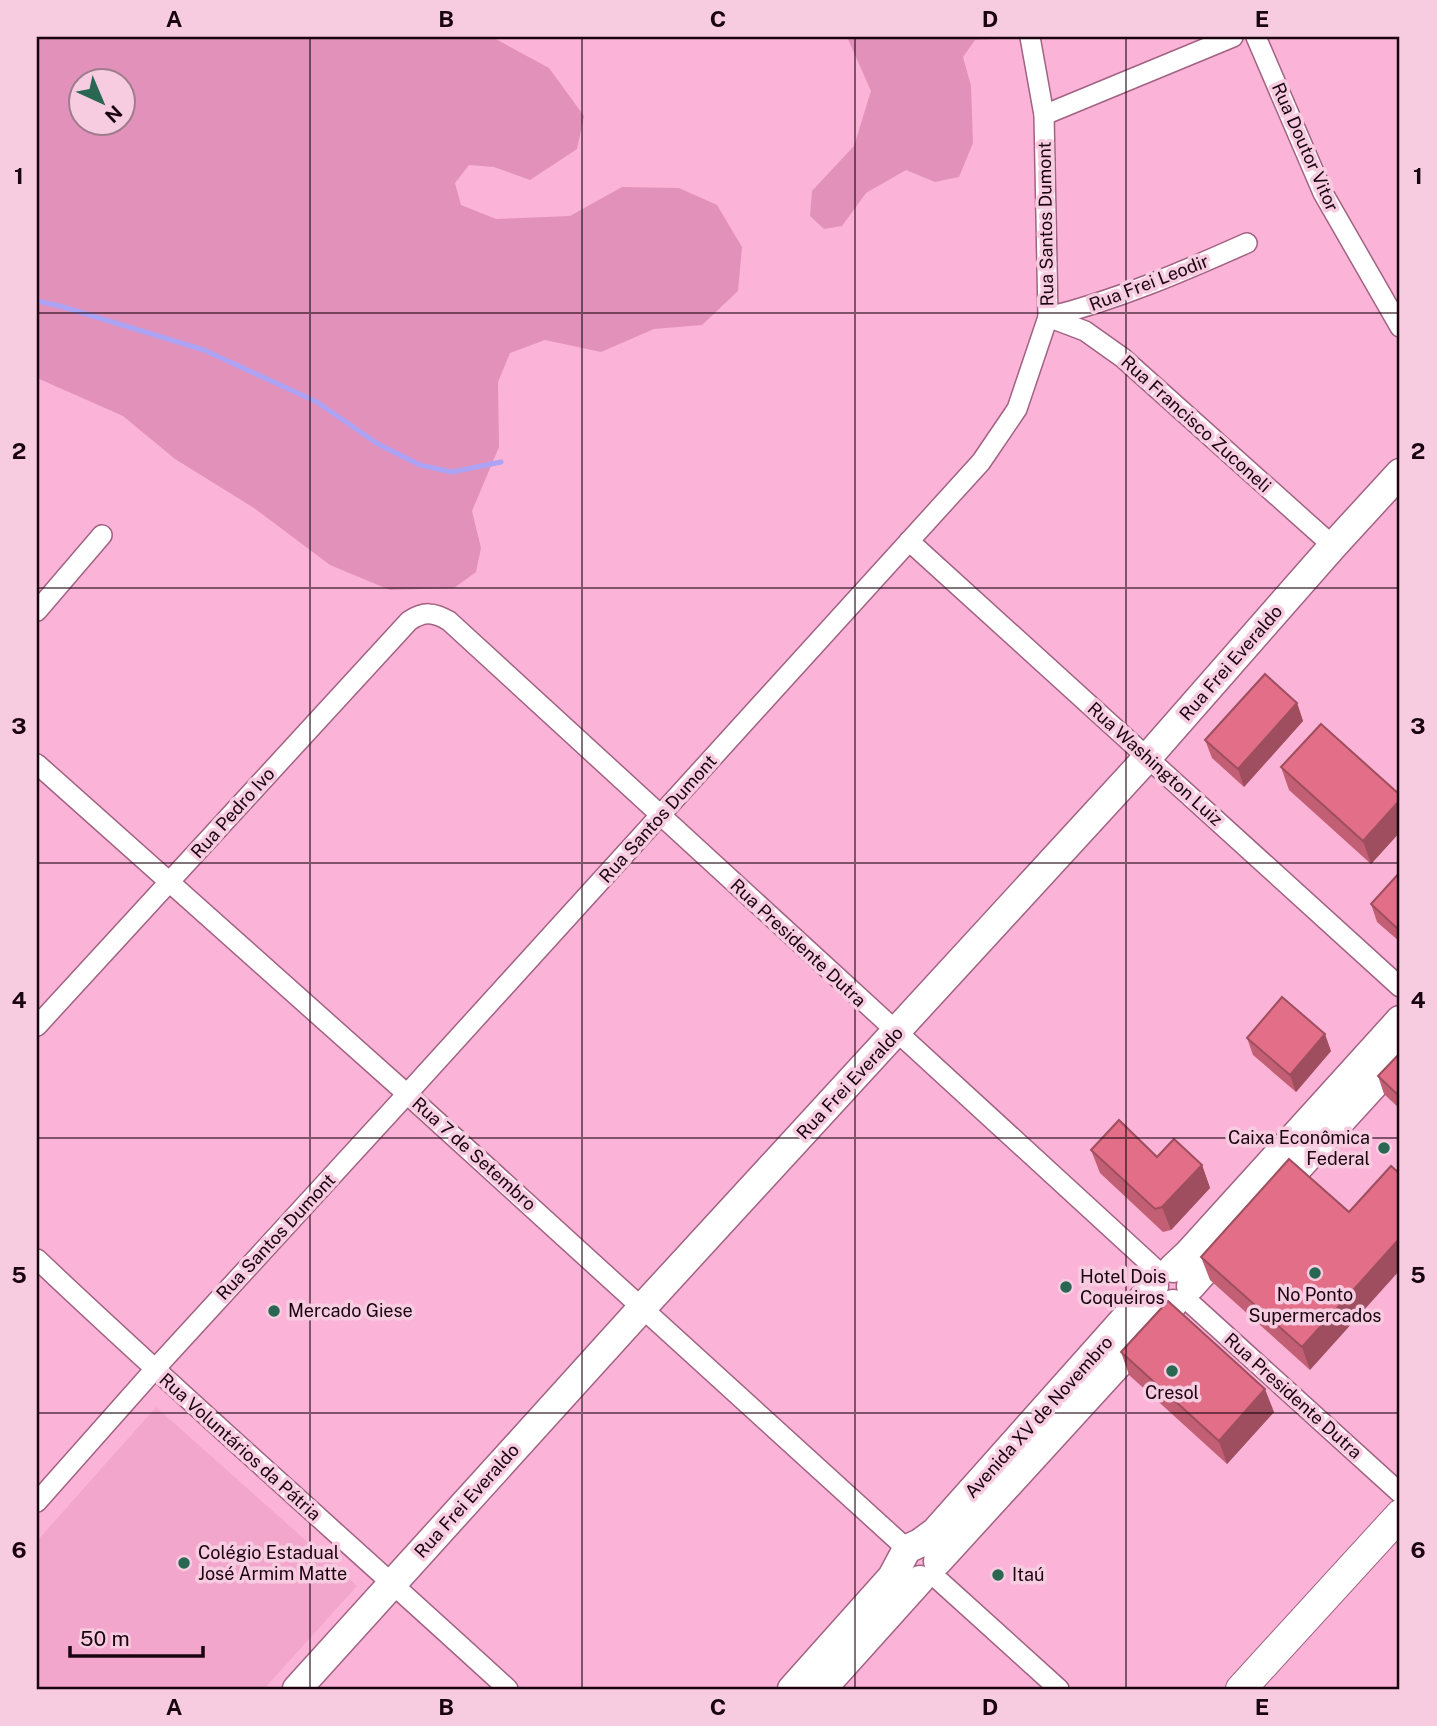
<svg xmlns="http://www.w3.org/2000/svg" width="1437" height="1726" viewBox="0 0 1437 1726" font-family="'Public Sans',sans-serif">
<rect width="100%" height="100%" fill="#fbb4d7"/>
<path fill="#f3a6cc" d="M156 1407 357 1586 264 1689H37V1541Z"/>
<g fill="#e291ba" fill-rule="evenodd">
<path d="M37 37H492L549 68 584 116 577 149 530 180 494 167 469 165 455 183 461 205 496 219 570 216 622 187 679 188 717 205 742 247 738 291 702 325 654 329 601 352 545 340 510 353 498 382 499 447 472 511 481 548 476 572 454 588 390 590 330 565 254 508 175 459 123 416 37 378ZM80 80H122V122H80Z"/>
<path d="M847 37H997L996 39 975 40 963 57 971 86 973 143 959 177 935 182 906 170 866 193 842 226 824 229 810 216 812 191 854 146 871 91Z"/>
</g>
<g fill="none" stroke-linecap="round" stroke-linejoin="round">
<path stroke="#aca3f4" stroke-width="5" d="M37 301 60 306 204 350 317 402 378 444 420 465 452 472 501 462"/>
<g stroke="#a26282" stroke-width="22">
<g id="street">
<path d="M1256 37 1323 193 1400 327"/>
<path d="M1044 115 1233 37"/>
<path d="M1048 317 1085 331 1123 358 1333 546"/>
<path d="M1048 317C1117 300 1182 272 1247 243"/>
<path d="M909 541 1400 987"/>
<path d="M37 611 102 535"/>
<path d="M37 764 407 1094 907 1549"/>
<path d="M37 1026 409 621C424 611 434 612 449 621L1160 1273"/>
<path d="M37 1259C191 1405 351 1545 508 1689"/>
<path d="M1186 1299 1400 1493"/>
<path d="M37 1502 154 1370 407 1094 981 462 1017 409 1048 317 1044 115 1030 37"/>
<path d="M933 1575 1059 1689"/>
</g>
</g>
<g stroke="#a26282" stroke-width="31">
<g id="secondary">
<path d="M1273 1195 1400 1056"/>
<path d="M1173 1268 1189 1253 1400 1020"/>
<path d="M1191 1286 1231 1241"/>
<path d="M938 1561 1173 1304"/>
<path d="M297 1689 642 1308 1148 757 1333 546 1400 473"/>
<path d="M792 1689 892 1577 907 1549 920 1543 935 1532 1154 1286"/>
<path d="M822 1689 920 1580"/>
</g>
</g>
<g stroke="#a26282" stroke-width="32">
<path id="primary" d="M1241 1689 1400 1515"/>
</g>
<use href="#street" stroke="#fff" stroke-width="19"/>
<use href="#secondary" stroke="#fff" stroke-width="28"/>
<use href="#primary" stroke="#fff" stroke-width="30"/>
</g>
<g fill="#c25f74">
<path d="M1297 703 1303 721 1244 787 1212 758 1205 740Z"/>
<path d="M1281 767 1400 795V832L1371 864 1289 790Z"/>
<path d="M1400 872V942L1377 922 1371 904Z"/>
<path d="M1247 1038 1331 1051 1296 1092 1253 1055Z"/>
<path d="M1400 1053V1109L1384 1094 1378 1076Z"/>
<path d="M1091 1150 1157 1157 1202 1165 1210 1188 1171 1230 1163 1232 1100 1173Z"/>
<path d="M1289 1159 1310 1370 1210 1280 1201 1257Z"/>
<path d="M1121 1352 1274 1412 1227 1464 1129 1375Z"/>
</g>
<g fill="#9e4e5e">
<path d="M1297 703 1303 721 1244 787 1238 769Z"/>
<path d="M1400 800V832L1371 864 1363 841Z"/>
<path d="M1325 1034 1331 1051 1296 1092 1290 1075Z"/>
<path d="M1202 1165 1210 1188 1171 1230 1162 1207Z"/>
<path d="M1400 1238V1270L1310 1370 1302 1347Z"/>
<path d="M1265 1389 1274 1412 1227 1464 1219 1441Z"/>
</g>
<g fill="#e26f87" stroke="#9e4e5e" stroke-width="2">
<path d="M1265 674 1297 703 1238 769 1205 740Z"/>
<path d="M1321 724 1400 795V800L1363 841 1281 767Z"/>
<path d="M1400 872V931L1371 904Z"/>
<path d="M1282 997 1325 1034 1290 1075 1247 1038Z"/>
<path d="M1400 1053V1097L1378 1076Z"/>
<path d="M1119 1120 1157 1157 1174 1139 1202 1165 1162 1207 1155 1209 1091 1150Z"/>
<path d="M1289 1159 1349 1212 1391 1166 1400 1174V1238L1302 1347 1201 1257Z"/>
<path d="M1168 1301 1265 1389 1219 1441 1121 1352Z"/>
</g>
<path fill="none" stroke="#19030f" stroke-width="2" stroke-opacity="0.55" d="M310 37V1689M582 37V1689M855 37V1689M1126 37V1689M37 313H1400M37 588H1400M37 863H1400M37 1138H1400M37 1413H1400"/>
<g fill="#296752" stroke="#f7cce0" stroke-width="2.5">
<circle cx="1384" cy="1148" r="7"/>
<circle cx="1315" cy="1273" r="7"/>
<circle cx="1066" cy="1287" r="7"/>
<circle cx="274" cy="1311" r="7"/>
<circle cx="1172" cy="1371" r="7"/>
<circle cx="184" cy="1563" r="7"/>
<circle cx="998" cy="1575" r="7"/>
</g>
<g text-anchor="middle" stroke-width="7" stroke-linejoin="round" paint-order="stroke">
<g font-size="18" fill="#19030f" stroke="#f7cce0">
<text transform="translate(1305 147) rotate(66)" y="6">Rua Doutor Vitor</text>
<text transform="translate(1046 224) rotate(-91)" y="6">Rua Santos Dumont</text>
<text transform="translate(1149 283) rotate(-21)" y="6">Rua Frei Leodir</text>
<text transform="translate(1196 424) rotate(42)" y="6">Rua Francisco Zuconeli</text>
<text transform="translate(1231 663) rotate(-49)" y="6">Rua Frei Everaldo</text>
<text transform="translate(1155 764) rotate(42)" y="6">Rua Washington Luiz</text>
<text transform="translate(233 813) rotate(-48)" y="6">Rua Pedro Ivo</text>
<text transform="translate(658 819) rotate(-48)" y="6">Rua Santos Dumont</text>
<text transform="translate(798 943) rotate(43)" y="6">Rua Presidente Dutra</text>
<text transform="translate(850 1083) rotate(-47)" y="6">Rua Frei Everaldo</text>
<text transform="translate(474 1154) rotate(42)" y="6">Rua 7 de Setembro</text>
<text transform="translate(276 1237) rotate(-47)" y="6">Rua Santos Dumont</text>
<text transform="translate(1293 1396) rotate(42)" y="6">Rua Presidente Dutra</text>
<text transform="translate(1039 1417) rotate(-48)" y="6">Avenida XV de Novembro</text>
<text transform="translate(240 1447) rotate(42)" y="6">Rua Voluntários da Pátria</text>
<text transform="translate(467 1501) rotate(-48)" y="6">Rua Frei Everaldo</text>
</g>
<g font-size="18" fill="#19030f" stroke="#f7cce0" text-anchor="start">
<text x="1370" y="1144" text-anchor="end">Caixa Econômica<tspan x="1370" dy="21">Federal</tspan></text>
<text x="1080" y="1283">Hotel Dois<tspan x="1080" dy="21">Coqueiros</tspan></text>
<text x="1315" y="1301" text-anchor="middle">No Ponto<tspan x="1315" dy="21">Supermercados</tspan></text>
<text x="288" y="1317">Mercado Giese</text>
<text x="1172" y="1399" text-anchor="middle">Cresol</text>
<text x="198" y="1559">Colégio Estadual<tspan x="198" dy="21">José Armim Matte</tspan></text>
<text x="1012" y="1581">Itaú</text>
</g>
</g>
<rect width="1437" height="1726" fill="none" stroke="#f7cce0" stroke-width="77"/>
<g transform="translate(102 102) rotate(136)"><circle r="33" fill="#f7cce0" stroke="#9e7c8c" stroke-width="2"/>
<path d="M0-5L12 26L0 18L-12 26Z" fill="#296752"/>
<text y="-10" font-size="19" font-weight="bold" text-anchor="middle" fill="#19030f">N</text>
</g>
<path d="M70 1646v10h133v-10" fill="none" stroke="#19030f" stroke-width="3.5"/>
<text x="80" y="1646" font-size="21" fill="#19030f" stroke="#f7cce0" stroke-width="5" paint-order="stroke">50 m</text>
<rect x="38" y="38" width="1360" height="1650" fill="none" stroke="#19030f" stroke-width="2.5"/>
<g font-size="23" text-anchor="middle" font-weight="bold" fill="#19030f">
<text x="174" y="27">A</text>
<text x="446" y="27">B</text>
<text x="718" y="27">C</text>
<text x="990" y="27">D</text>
<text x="1262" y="27">E</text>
<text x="19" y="184">1</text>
<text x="1418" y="184">1</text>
<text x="19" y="459">2</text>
<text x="1418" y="459">2</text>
<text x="19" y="734">3</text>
<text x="1418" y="734">3</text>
<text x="19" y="1008">4</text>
<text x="1418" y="1008">4</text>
<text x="19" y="1283">5</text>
<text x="1418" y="1283">5</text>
<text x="19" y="1558">6</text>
<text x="1418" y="1558">6</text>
<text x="174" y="1715">A</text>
<text x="446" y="1715">B</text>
<text x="718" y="1715">C</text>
<text x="990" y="1715">D</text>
<text x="1262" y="1715">E</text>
</g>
</svg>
